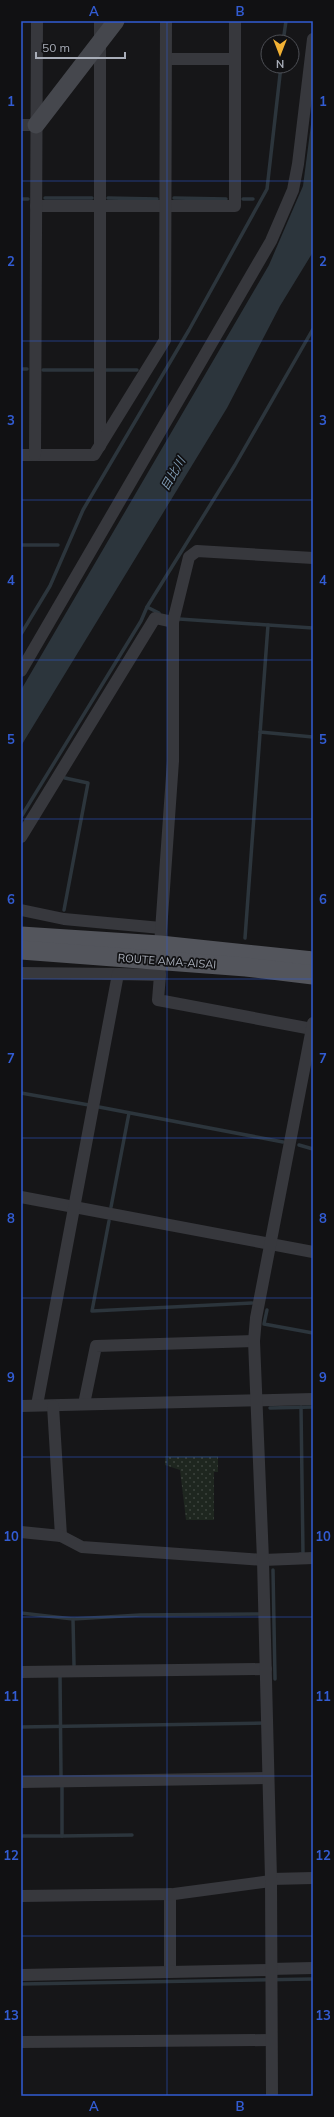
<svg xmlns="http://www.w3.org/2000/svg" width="334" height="2117" viewBox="0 0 334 2117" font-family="Mulish,'Noto Sans JP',sans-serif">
<defs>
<pattern id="park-dots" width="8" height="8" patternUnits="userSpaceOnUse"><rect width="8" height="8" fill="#1e261f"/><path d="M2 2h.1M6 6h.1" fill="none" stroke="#3c433d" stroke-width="1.8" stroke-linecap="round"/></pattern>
</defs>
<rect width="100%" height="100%" fill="#161618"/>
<path fill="url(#park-dots)" d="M165 1456H218V1472H214V1520H186L180 1470 165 1465Z"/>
<path fill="#2c353c" d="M313 109V252L280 306 227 408 21 746V690L269 265 303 186Z"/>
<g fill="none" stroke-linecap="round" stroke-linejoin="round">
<g stroke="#2c353c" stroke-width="3.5">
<path d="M283 42 286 21"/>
<path d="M45 198H92"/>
<path d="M108 198 157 199"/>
<path d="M174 198 226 199"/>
<path d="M21 199H28"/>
<path d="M243 199H253"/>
<path d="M21 369H27"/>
<path d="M43 370H93"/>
<path d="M106 370H137"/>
<path d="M21 545H58"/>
<path d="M147 607 159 613"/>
<path d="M179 619 268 625 245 938"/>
<path d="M268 625 313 628"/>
<path d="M21 634 50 586 83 510 189 330 267 189 281 66"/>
<path d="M260 732 313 737"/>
<path d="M21 817 141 621 147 607 235 465 313 329"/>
<path d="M64 910 88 783 65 778"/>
<path d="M21 1093 89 1105"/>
<path d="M99 1107 283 1142"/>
<path d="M299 1145 313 1149"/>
<path d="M111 1207 129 1113"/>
<path d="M109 1221 92 1311 252 1303"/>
<path d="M267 1310 264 1324 313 1333"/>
<path d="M270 1408 313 1407"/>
<path d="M300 1554H303L301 1407"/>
<path d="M273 1570 275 1679"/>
<path d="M21 1613 73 1619"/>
<path d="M74 1665 73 1619 140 1615 260 1614"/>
<path d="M21 1727 266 1723"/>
<path d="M61 1776 60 1675H62"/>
<path d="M62 1785V1836L132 1835"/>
<path d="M21 1836H62"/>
<path d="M21 1984 313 1979"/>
</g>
<g stroke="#37383d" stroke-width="12">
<path d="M166 59H235"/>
<path d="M21 125H36"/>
<path d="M36 206H235V21"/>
<path d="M100 446V21"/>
<path d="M21 455H94L165 340 166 21"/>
<path d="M35 455 37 21"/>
<path d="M21 671 271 241 293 190 298 164 313 39"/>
<path d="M21 837 155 618 173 622"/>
<path d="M21 910 64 919 161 928"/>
<path d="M160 945 173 761V622L189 557 197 551 313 558"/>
<path d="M21 973 118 974"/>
<path d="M160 975 158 1000 312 1029"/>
<path d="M21 1197 313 1252"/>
<path d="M84 1404 96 1346 254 1341"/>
<path d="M37 1405 118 974 160 975 159 961"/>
<path d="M21 1406 313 1399"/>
<path d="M53 1406 61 1536"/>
<path d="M21 1532 61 1536 82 1547 263 1560 313 1558"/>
<path d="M21 1672 266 1669"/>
<path d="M21 1782 268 1778"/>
<path d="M271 1879 313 1878"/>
<path d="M170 1894V1972"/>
<path d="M21 1896 174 1894 271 1881"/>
<path d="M270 1969 313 1968"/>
<path d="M21 1975 270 1970"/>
<path d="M21 2042 271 2040"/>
<path d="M272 2096 271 1879 263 1560 254 1341 256 1318 313 1023"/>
</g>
<path stroke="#45474d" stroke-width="17" d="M36 125 116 21"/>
<g stroke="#53555c" stroke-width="19">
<path d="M21 936 160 945 313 961"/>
<path d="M21 950 246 967 313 975"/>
</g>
</g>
<path fill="none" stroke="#325cd3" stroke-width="1" stroke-opacity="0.55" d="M167 21V2096M21 181H313M21 341H313M21 500H313M21 660H313M21 819H313M21 979H313M21 1138H313M21 1298H313M21 1457H313M21 1617H313M21 1776H313M21 1936H313"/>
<g text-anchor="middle" stroke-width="3.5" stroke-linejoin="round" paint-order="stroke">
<g font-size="11" fill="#a8adb8" stroke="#111113">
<text transform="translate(167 961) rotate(4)" y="4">ROUTE AMA-AISAI</text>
</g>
<g font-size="12" font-style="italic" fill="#7f9bb3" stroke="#111113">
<text transform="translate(173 474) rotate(-60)" y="4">目比川</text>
</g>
</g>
<rect width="334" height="2117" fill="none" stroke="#111113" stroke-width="44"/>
<g transform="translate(280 54) rotate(180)"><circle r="19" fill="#111113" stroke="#4d4f55"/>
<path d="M0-3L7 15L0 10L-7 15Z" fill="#f2b134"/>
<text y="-6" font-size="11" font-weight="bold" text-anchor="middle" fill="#a8adb8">N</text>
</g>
<path d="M36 52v6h89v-6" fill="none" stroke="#a8adb8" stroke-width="2"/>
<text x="42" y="52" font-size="12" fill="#a8adb8" stroke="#111113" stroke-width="3" paint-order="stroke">50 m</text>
<rect x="22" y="22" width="290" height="2073" fill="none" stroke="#325cd3" stroke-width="1.5"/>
<g font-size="13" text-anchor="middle" font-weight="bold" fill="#325cd3">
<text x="94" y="16">A</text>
<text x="240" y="16">B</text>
<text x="11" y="106">1</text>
<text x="323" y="106">1</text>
<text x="11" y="266">2</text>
<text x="323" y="266">2</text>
<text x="11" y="425">3</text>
<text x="323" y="425">3</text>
<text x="11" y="585">4</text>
<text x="323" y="585">4</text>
<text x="11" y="744">5</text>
<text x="323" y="744">5</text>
<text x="11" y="904">6</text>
<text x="323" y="904">6</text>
<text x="11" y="1063">7</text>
<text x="323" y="1063">7</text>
<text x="11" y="1223">8</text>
<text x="323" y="1223">8</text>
<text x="11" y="1382">9</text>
<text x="323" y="1382">9</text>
<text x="11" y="1541">10</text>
<text x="323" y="1541">10</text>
<text x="11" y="1701">11</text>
<text x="323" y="1701">11</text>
<text x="11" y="1860">12</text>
<text x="323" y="1860">12</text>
<text x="11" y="2020">13</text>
<text x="323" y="2020">13</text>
<text x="94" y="2111">A</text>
<text x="240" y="2111">B</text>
</g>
</svg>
